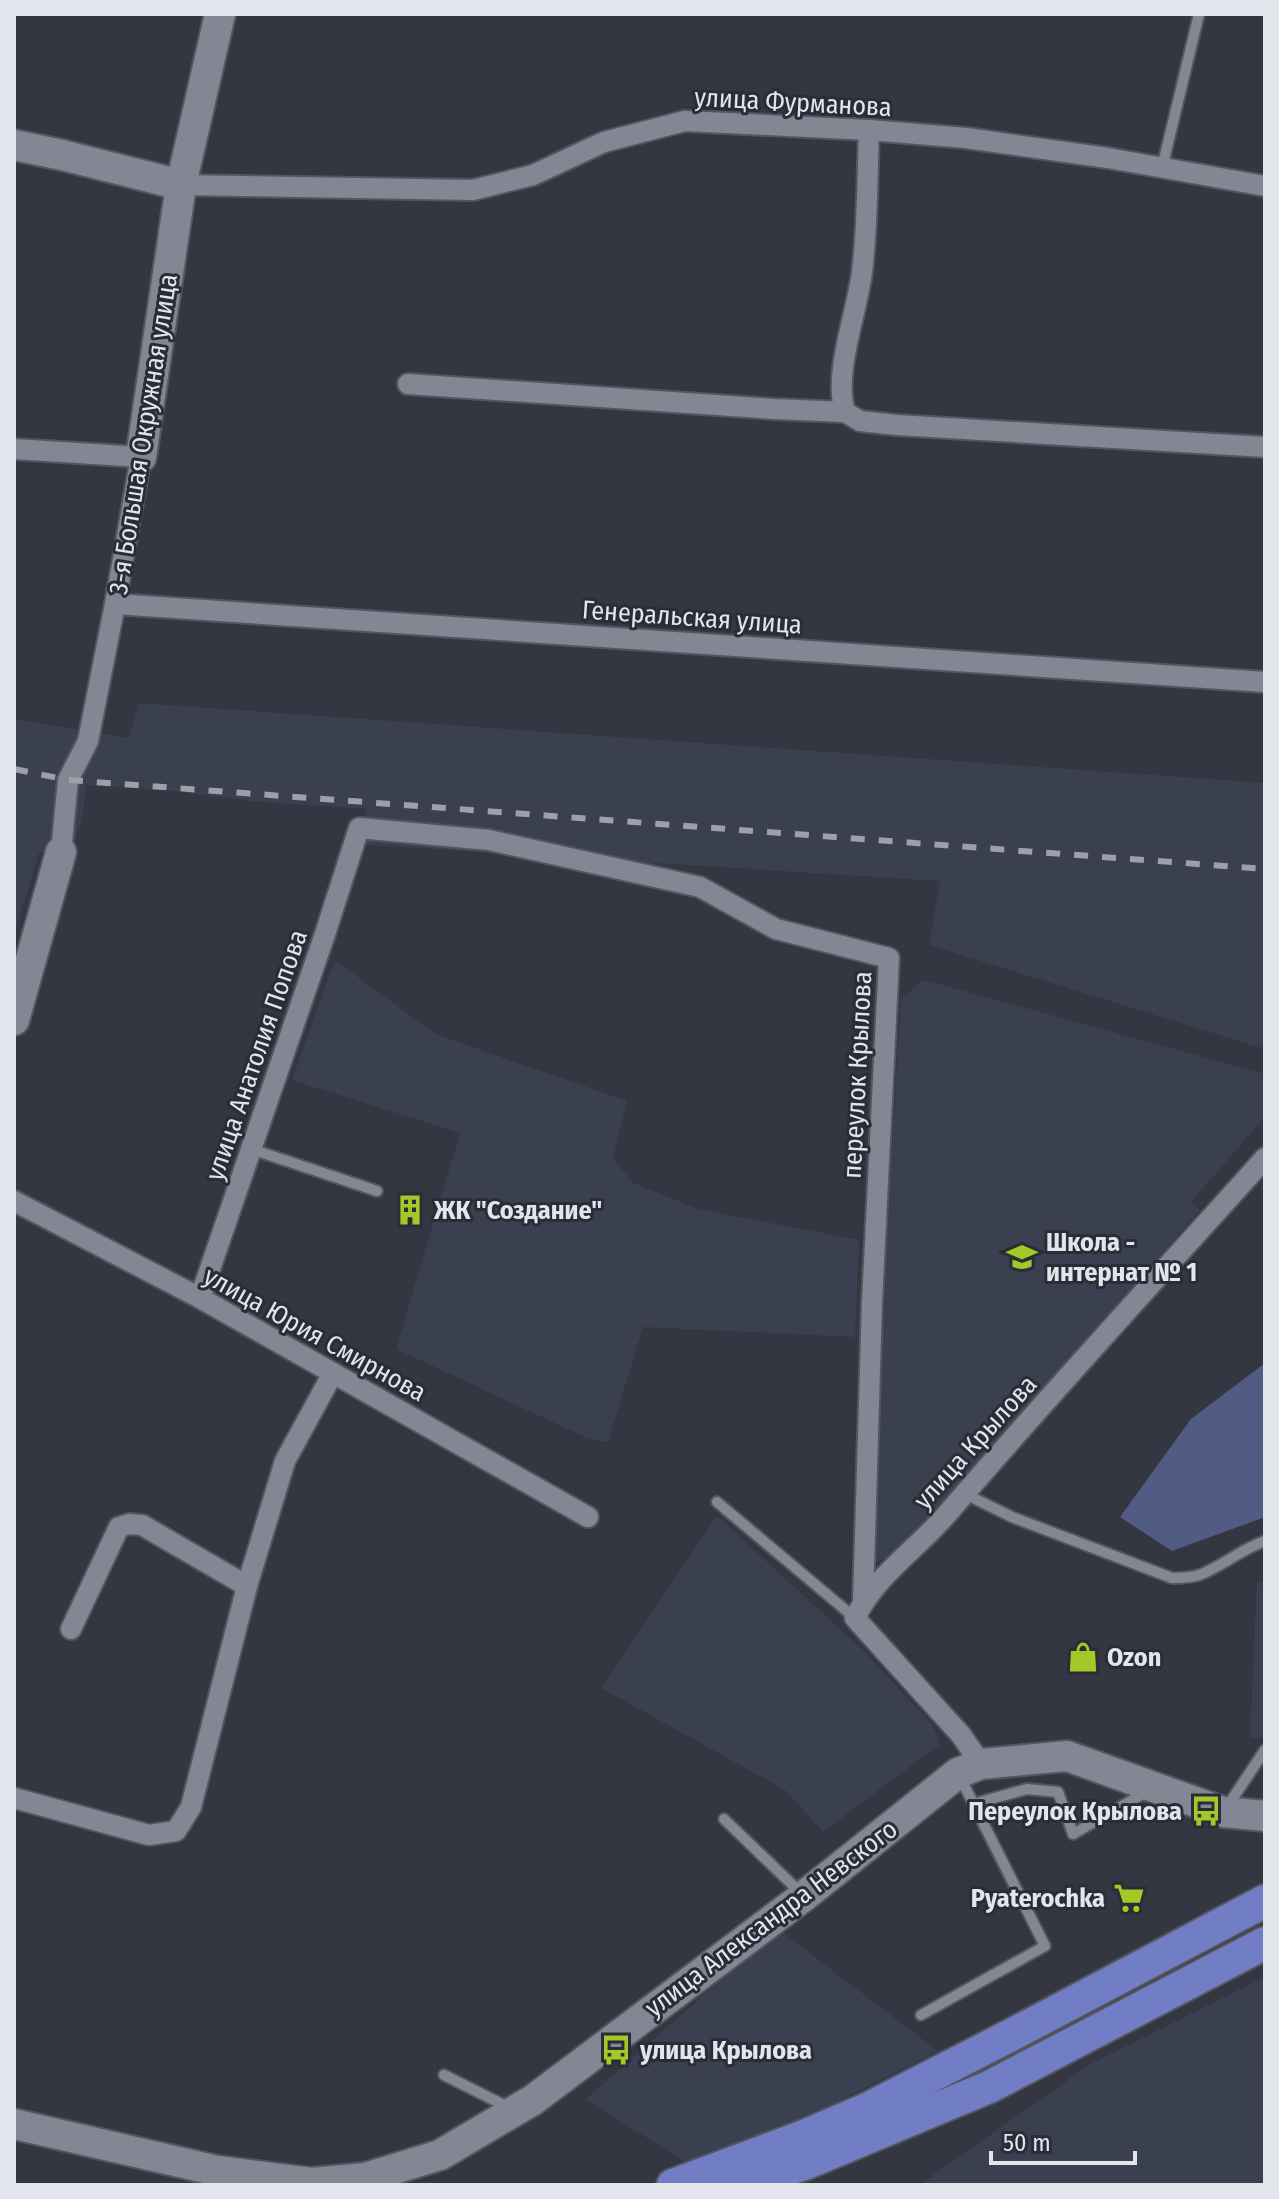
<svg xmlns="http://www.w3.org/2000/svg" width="1279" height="2199" viewBox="0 0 1279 2199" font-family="'Fira Sans Condensed',sans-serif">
<rect width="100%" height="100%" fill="#343742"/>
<g fill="#3b4050">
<path d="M139 703 1265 783V1049L929 945 940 881 355 844 367 809 261 802 164 790 86 785 83 812 75 840 39 853 14 935V719L129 738Z"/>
<path d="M335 960 435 1034 627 1101 613 1158 633 1183 698 1209 859 1240 855 1337 643 1327 608 1442 587 1438 396 1349 460 1133 292 1080Z"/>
<path d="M924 980 1265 1074V1117L1190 1203 1200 1210 936 1509 890 1558 867 1563 901 999Z"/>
<path d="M717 1516 862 1649 933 1725 940 1744 823 1832 785 1790 601 1688Z"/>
<path d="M1265 1581V1738H1250L1257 1582Z"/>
<path d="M778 1929 938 2051 806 2118 691 2166 586 2099Z"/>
<path d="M1265 1977V2185H919L1092 2063Z"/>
</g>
<path fill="#525b83" d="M1265 1363V1517L1172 1551 1120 1517 1191 1419Z"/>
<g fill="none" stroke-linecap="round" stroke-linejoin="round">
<g stroke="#54565f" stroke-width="14">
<g id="lane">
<path d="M1162 168 1199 14"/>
<path d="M251 1149 377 1191"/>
<path d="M965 1494 1012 1517 1172 1578C1181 1578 1191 1578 1199 1575 1223 1566 1241 1549 1265 1541"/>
<path d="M717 1502 855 1618"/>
<path d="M973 1804 1027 1789 1058 1792 1073 1834 1148 1791"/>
<path d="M1227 1807 1265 1750"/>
<path d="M724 1819 803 1895"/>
<path d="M921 2015 1045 1946 959 1775"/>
<path d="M444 2075 510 2108"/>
</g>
</g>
<g stroke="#54565f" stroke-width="24">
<g id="street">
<path d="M869 130C867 178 868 225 862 272 857 313 833 373 845 412L860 421 897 425 1265 447"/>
<path d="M181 185 473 190 533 175 604 142 685 121 869 130 966 138 1108 158 1265 186"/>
<path d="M408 384 774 409 845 412"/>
<path d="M14 449 141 457 115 604 88 741 68 780 61 852"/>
<path d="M115 604 1265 682"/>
<path d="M14 1201 200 1298 588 1517"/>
<path d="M200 1298 325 934 359 828 489 840 700 887 776 929 889 958 872 1303 863 1601"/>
<path d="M71 1629 119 1527 129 1524 142 1525 247 1586"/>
<path d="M981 1764 961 1735 855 1618C876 1575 917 1549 947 1514 1051 1393 1159 1276 1265 1158"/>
<path d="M14 1798 149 1835 176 1831 191 1807 247 1586 285 1461 333 1373"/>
</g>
</g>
<g stroke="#54565f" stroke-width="34">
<g id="secondary">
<path d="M14 145 62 155 181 185"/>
<path d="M141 457 181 185 220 14"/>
<path d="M14 1020 61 852"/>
<path d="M14 2124 218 2171 312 2183 365 2178 440 2155 533 2100 804 1896 958 1773 981 1764 1067 1756 1223 1812 1265 1816"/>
</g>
</g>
<g stroke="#54565f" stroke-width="36">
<g id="primary">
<path d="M673 2185 804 2136 867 2109 1015 2033 1265 1901"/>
<path d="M739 2185 807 2163 989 2087 1265 1943"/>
</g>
</g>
<use href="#lane" stroke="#838693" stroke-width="10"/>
<use href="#street" stroke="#838693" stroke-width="20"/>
<use href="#secondary" stroke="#838693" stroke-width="30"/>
<use href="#primary" stroke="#717ec5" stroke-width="32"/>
<path stroke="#9ea0a9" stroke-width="6" stroke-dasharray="14 14" stroke-linecap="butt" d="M14 769 68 780 1265 869"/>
</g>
<defs>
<g id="building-bare" transform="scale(2.4)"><path d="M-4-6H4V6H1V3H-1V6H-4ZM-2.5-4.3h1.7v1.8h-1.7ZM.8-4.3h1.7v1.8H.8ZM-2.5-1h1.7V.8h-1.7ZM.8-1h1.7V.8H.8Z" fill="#a2c928" stroke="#2a2d37" stroke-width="2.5" paint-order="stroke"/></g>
<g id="school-bare" transform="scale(2.4)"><path d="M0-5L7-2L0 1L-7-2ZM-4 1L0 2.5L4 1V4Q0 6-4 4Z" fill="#a2c928" stroke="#2a2d37" stroke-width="2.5" paint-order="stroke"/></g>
<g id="shop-bare" transform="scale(2.4)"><path d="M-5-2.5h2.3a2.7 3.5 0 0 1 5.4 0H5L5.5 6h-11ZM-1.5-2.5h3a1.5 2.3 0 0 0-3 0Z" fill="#a2c928" stroke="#2a2d37" stroke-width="2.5" paint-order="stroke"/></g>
<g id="bus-bare" transform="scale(2.4)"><path d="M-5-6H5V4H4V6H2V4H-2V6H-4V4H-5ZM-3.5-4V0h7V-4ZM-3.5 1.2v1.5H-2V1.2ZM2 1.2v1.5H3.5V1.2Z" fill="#a2c928" stroke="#2a2d37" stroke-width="2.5" paint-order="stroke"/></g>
<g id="supermarket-bare" transform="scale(2.4)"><path d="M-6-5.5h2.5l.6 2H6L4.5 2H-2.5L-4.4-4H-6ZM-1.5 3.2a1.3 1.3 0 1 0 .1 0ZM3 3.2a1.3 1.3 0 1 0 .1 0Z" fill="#a2c928" stroke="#2a2d37" stroke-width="2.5" paint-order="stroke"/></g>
</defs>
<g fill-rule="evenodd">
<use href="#building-bare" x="410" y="1210"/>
<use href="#school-bare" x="1022" y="1257"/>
<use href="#shop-bare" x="1083" y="1657"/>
<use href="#bus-bare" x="1206" y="1811"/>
<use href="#supermarket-bare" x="1129" y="1898"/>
<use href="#bus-bare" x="616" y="2050"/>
</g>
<g text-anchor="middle" stroke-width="6" stroke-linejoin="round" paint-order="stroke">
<g font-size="26" fill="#e3e5ec" stroke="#2a2d37">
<text transform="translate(793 102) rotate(3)" y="9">улица Фурманова</text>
<text transform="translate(143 434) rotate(-81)" y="9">3-я Большая Окружная улица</text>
<text transform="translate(692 617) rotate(4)" y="9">Генеральская улица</text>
<text transform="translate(256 1055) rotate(-71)" y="9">улица Анатолия Попова</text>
<text transform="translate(857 1075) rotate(-87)" y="9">переулок Крылова</text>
<text transform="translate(315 1334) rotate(29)" y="9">улица Юрия Смирнова</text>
<text transform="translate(975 1442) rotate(-48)" y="9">улица Крылова</text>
<text transform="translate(771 1918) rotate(-37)" y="9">улица Александра Невского</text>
</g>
<g font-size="26" font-weight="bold" fill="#e3e5ec" stroke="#2a2d37" text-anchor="start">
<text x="434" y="1219">ЖК "Создание"</text>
<text x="1046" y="1251">Школа -<tspan x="1046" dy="30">интернат № 1</tspan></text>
<text x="1107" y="1666">Ozon</text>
<text x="1182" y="1820" text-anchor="end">Переулок Крылова</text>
<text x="1105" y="1907" text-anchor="end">Pyaterochka</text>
<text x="640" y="2059">улица Крылова</text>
</g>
</g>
<rect width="1279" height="2199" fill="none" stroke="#e3e5ec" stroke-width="32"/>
<path d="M991 2151v12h144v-12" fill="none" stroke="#e3e5ec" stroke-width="4"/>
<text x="1003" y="2151" font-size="24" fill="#e3e5ec" stroke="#2a2d37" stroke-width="6" paint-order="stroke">50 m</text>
</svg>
